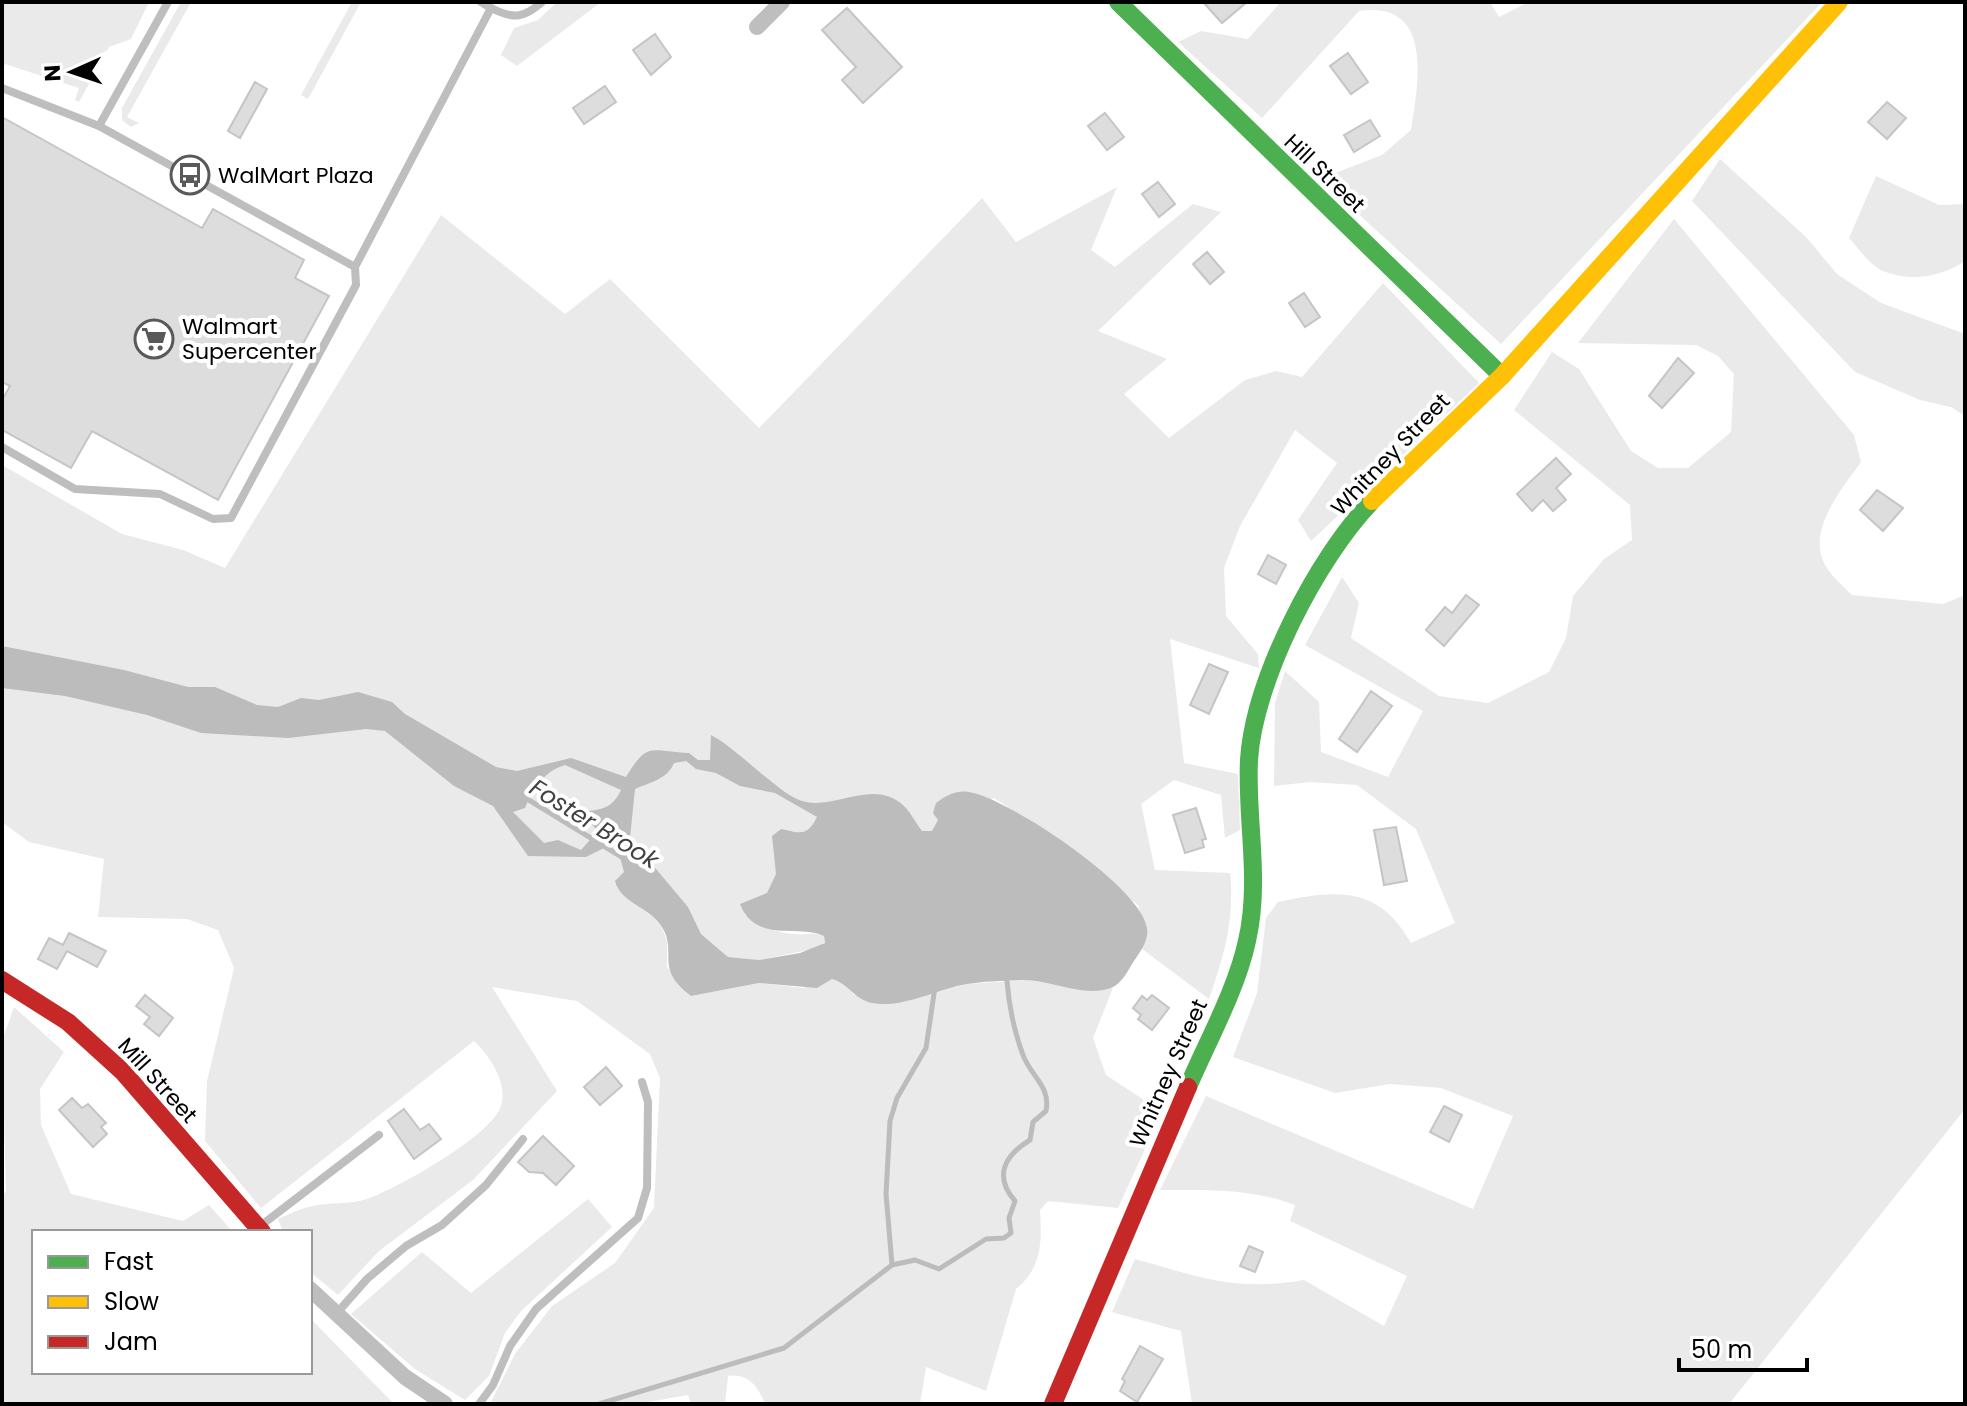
<svg xmlns="http://www.w3.org/2000/svg" width="1967" height="1406" viewBox="0 0 1967 1406" font-family="Poppins,sans-serif">
<rect width="100%" height="100%" fill="#fff"/>
<g fill="#eaeaea">
<path d="M2 2H149L131 39 109 47 79 102 75 100 79 88 5 64 2 72Z"/>
<path d="M181 2H191L127 117 139 123 131 127 122 120V108Z"/>
<path d="M352 2H361L308 99 301 95Z"/>
<path d="M557 2H601L517 66 501 55 514 28 538 20Z"/>
<path d="M1281 2H1490L1499 17 1529 2H1822L1501 344 1320 179 1382 155 1411 130C1418 84 1435 0 1359 11L1262 118 1178 42 1201 31 1248 39Z"/>
<path d="M1720 159 1806 237 1837 274 1881 303 1965 334V416L1951 407 1920 400 1855 372 1692 201Z"/>
<path d="M1876 176 1939 205 1965 204V261C1941 278 1907 282 1881 270 1869 264 1858 248 1849 238Z"/>
<path d="M1117 187 1091 250 1115 267 1193 204 1221 212 1098 331 1167 359 1124 394 1169 438 1245 380 1276 371 1302 377 1383 283 1479 383 1311 541 1298 520 1337 463 1295 430 1240 526 1224 568 1226 616 1258 654 1259 668 1170 639 1184 763 1238 774 1240 830 1225 838 1221 795 1174 780 1141 804 1155 870 1230 873C1235 919 1224 956 1209 999L1142 949 1147 937 1138 905 1049 834 994 798 942 833 809 831 802 835 793 831 778 889 744 914C760 926 778 934 798 934 808 935 815 932 824 936L825 942 818 948 759 960 728 957 701 934 662 927 667 942V967L691 996 759 983 803 988 832 979 845 983 853 994 887 1003 967 984 1026 980 1098 990 1113 988 1093 1038 1106 1075 1162 1112 1118 1208 1048 1201 1040 1210C1042 1242 1042 1268 1016 1289L986 1391 926 1367 920 1404H765C758 1387 749 1373 728 1376L725 1404H691L688 1395 637 1404H490L515 1354 552 1306 615 1263 654 1208 660 1078 650 1054 577 1001 492 987 557 1091 473 1180 379 1251 338 1295 310 1272V1232H283L278 1219C289 1214 301 1208 313 1206 330 1202 350 1205 367 1199 398 1188 491 1136 501 1106 508 1083 490 1056 474 1041L261 1208 205 1141 207 1081 234 968 218 930 187 919 98 917 104 859 29 842 2 822V465L122 534 183 550 225 568 441 215 565 314 610 279 759 428 982 198 1016 242Z"/>
<path d="M1674 219 1854 435 1861 462C1841 490 1804 533 1827 568 1833 578 1844 587 1852 595L1943 604 1965 595V1109L1729 1404H1192L1181 1331 1112 1312 1135 1259C1200 1277 1235 1292 1304 1280L1384 1326 1407 1276 1290 1221 1295 1205C1250 1188 1207 1190 1160 1190L1206 1096 1473 1209 1513 1116 1441 1088 1390 1084 1335 1093 1233 1057 1257 993 1266 918 1278 902C1338 889 1379 886 1411 943L1455 923 1416 829 1357 785 1310 782 1274 786 1275 703 1285 671 1319 702 1321 752 1388 777 1423 711 1305 645 1342 577 1359 603 1351 638 1439 696 1488 703 1549 672 1566 638 1573 596 1604 559 1632 540 1630 505 1514 410 1552 352 1579 369 1631 451 1658 468H1688L1731 432 1734 374 1718 356 1696 345 1578 343Z"/>
<path d="M14 1007 64 1052 40 1089 41 1125 71 1194 183 1221 209 1205 233 1232H34V1372H310V1318L394 1404H2V1195L6 1192 2 1041Z"/>
<path d="M588 1199 612 1227 521 1311 505 1333 489 1376 465 1400 415 1369 351 1314 422 1252 471 1293Z"/>
</g>
<path fill="#bcbcbc" fill-rule="evenodd" d="M2 646 124 670 188 687H215L257 705 278 707 301 698 319 700 358 692 392 702 405 714 496 767 517 771 571 758 626 777C648 741 649 751 689 753L698 760H710L711 735C738 749 781 796 802 801 835 811 873 777 904 806 911 813 916 823 922 831H932L938 820 933 813 936 803C946 796 955 790 969 792 1008 798 1142 887 1147 928 1149 940 1141 951 1134 961 1128 970 1122 984 1111 988 1083 998 1050 979 1021 980 1003 981 984 981 967 984 937 989 902 1009 872 1003 854 999 849 984 832 979L817 988 759 983 691 996C652 967 680 952 660 924 647 906 621 903 615 881L624 872 616 842 586 857 528 856 493 806 454 786 385 731 366 729 288 738 201 733 147 715 65 696 2 688ZM686 761 696 769 716 773 740 786 775 793 817 817C807 837 801 833 781 829L772 836 776 874 767 893 740 904C755 944 800 924 824 936L825 943 800 953 759 960 728 957 701 934 688 907 630 838 635 789C650 782 667 780 674 763ZM565 765 621 790C614 805 606 809 589 811L587 819 598 831 581 850 558 840 544 843 513 812 525 808C534 788 543 772 565 765Z"/>
<g fill="none" stroke-linecap="round" stroke-linejoin="round">
<g stroke="#bcbcbc" stroke-width="5">
<path d="M524 797 625 859"/>
<path d="M892 1265 915 1260 939 1269 986 1239 1004 1238 1011 1233 1009 1218 1015 1201C993 1176 1005 1155 1030 1140L1033 1122 1046 1111C1051 1086 1031 1077 1023 1055 1014 1031 1009 1006 1007 981"/>
<path d="M599 1404 784 1348 892 1265 886 1194 890 1121 897 1098 926 1048 935 987"/>
</g>
</g>
<g fill="#ddd" stroke="#c5c5c5" stroke-width="2">
<path d="M1203 2H1247L1222 23Z"/>
<path d="M847 8 902 67 863 103 842 80 856 67 822 30Z"/>
<path d="M655 34 671 57 651 75 633 50Z"/>
<path d="M1348 53 1368 82 1351 94 1330 66Z"/>
<path d="M255 82 267 89 240 138 228 131Z"/>
<path d="M605 86 616 102 584 124 573 108Z"/>
<path d="M1887 102 1906 118 1887 139 1868 122Z"/>
<path d="M1105 113 1124 137 1107 150 1088 126Z"/>
<path d="M2 117 202 228 213 209 304 260 295 278 329 296 218 500 92 431 71 468 2 430V400L10 386 2 382Z"/>
<path d="M1370 120 1380 136 1354 152 1344 135Z"/>
<path d="M1158 182 1175 204 1159 217 1142 194Z"/>
<path d="M1207 252 1224 272 1210 284 1193 264Z"/>
<path d="M1304 293 1320 317 1305 327 1289 303Z"/>
<path d="M1678 358 1694 373 1662 408 1649 396Z"/>
<path d="M1556 458 1571 474 1556 488 1566 500 1553 511 1543 500 1532 511 1517 494Z"/>
<path d="M1877 490 1903 508 1883 531 1860 510Z"/>
<path d="M1268 555 1286 565 1276 584 1258 574Z"/>
<path d="M1466 595 1479 605 1444 646 1426 630 1445 607 1452 613Z"/>
<path d="M1209 664 1228 672 1209 714 1190 705Z"/>
<path d="M1371 691 1392 706 1357 752 1339 739Z"/>
<path d="M1196 808 1206 839 1202 840 1204 847 1185 853 1173 815Z"/>
<path d="M1396 827 1407 881 1384 885 1374 830Z"/>
<path d="M69 933 106 951 97 967 67 951 57 969 38 959 49 938 63 945Z"/>
<path d="M145 995 173 1018 159 1036 144 1024 150 1017 136 1006Z"/>
<path d="M1152 995 1169 1008 1152 1030 1138 1019 1141 1015 1133 1008 1142 996 1147 1000Z"/>
<path d="M606 1067 622 1086 600 1105 584 1087Z"/>
<path d="M72 1098 82 1108 88 1104 106 1123 101 1127 107 1134 93 1147 59 1110Z"/>
<path d="M1444 1106 1462 1115 1449 1142 1430 1132Z"/>
<path d="M404 1109 420 1130 429 1124 441 1139 414 1159 388 1121Z"/>
<path d="M543 1136 574 1166 556 1185 543 1173 529 1172 518 1162Z"/>
<path d="M1249 1246 1263 1252 1255 1272 1240 1266Z"/>
<path d="M1140 1346 1163 1359 1137 1402 1120 1391 1125 1381 1122 1379Z"/>
</g>
<g fill="none" stroke-linecap="round" stroke-linejoin="round">
<g stroke="#bebebe" stroke-width="8">
<path d="M491 8C513 19 523 19 542 2"/>
<path d="M2 88 99 126 355 267"/>
<path d="M99 126 168 2"/>
<path d="M2 447 75 489 160 494 213 519 231 518 356 285 355 267 491 8 481 2"/>
<path d="M259 1227 379 1135"/>
<path d="M336 1314 367 1279 406 1246 442 1225 486 1185 523 1139"/>
<path d="M479 1404 493 1385 510 1346 536 1309 638 1218 647 1188 648 1102 642 1082"/>
</g>
<g stroke="#bebebe" stroke-width="16">
<path d="M757 27 782 2"/>
<path d="M310 1289 405 1377 445 1404"/>
</g>
<g stroke="#4caf50" stroke-width="18">
<path d="M1118 2 1502 376"/>
<path d="M1188 1087C1208 1040 1236 991 1247 941 1261 880 1246 820 1249 760 1254 680 1317 558 1372 501"/>
</g>
<path stroke="#ffc107" stroke-width="18" d="M1372 501 1502 376 1839 2"/>
<g stroke="#c62828" stroke-width="18">
<path d="M2 980 68 1022 123 1072 262 1232"/>
<path d="M1053 1404 1188 1087"/>
</g>
</g>
<defs>
<g id="bus-ring" transform="scale(2)"><circle r="9.5" fill="#fff" stroke="#595959" stroke-width="1.5"/><path d="M-5-6H5V4H4V6H2V4H-2V6H-4V4H-5ZM-3.5-4V0h7V-4ZM-3.5 1.2v1.5H-2V1.2ZM2 1.2v1.5H3.5V1.2Z" fill="#595959"/></g>
<g id="supermarket-ring" transform="scale(2)"><circle r="9.5" fill="#fff" stroke="#595959" stroke-width="1.5"/><path d="M-6-5.5h2.5l.6 2H6L4.5 2H-2.5L-4.4-4H-6ZM-1.5 3.2a1.3 1.3 0 1 0 .1 0ZM3 3.2a1.3 1.3 0 1 0 .1 0Z" fill="#595959"/></g>
</defs>
<g fill-rule="evenodd">
<use href="#bus-ring" x="190" y="175"/>
<use href="#supermarket-ring" x="154" y="339"/>
</g>
<g text-anchor="middle" stroke-width="8" stroke-linejoin="round" paint-order="stroke">
<g font-size="22" fill="#000" stroke="#fff">
<text transform="translate(1325 173) rotate(44)" y="8">Hill Street</text>
<text transform="translate(1390 454) rotate(-46)" y="8">Whitney Street</text>
<text transform="translate(1168 1073) rotate(-66)" y="8">Whitney Street</text>
<text transform="translate(158 1080) rotate(48)" y="8">Mill Street</text>
</g>
<g font-size="22" fill="#000" stroke="#fff" text-anchor="start">
<text x="218" y="183">WalMart Plaza</text>
<text x="182" y="334">Walmart<tspan x="182" dy="25">Supercenter</tspan></text>
</g>
<g font-size="24" font-style="italic" fill="#414141" stroke="#fff">
<text transform="translate(594 824) rotate(32)" y="8">Foster Brook</text>
</g>
</g>
<rect width="1967" height="1406" fill="none" stroke="#000000" stroke-width="8"/>
<rect x="32" y="1230" width="280" height="144" fill="#ffffff" stroke="#999999" stroke-width="2"/>
<rect x="48" y="1256" width="40" height="12" fill="#4caf50" stroke="#999999" stroke-width="2"/>
<text x="104" y="1270" font-size="24" fill="#000000">Fast</text>
<rect x="48" y="1296" width="40" height="12" fill="#ffc107" stroke="#999999" stroke-width="2"/>
<text x="104" y="1310" font-size="24" fill="#000000">Slow</text>
<rect x="48" y="1336" width="40" height="12" fill="#c62828" stroke="#999999" stroke-width="2"/>
<text x="104" y="1350" font-size="24" fill="#000000">Jam</text>
<g transform="translate(72 72) rotate(267)" stroke="#ffffff" stroke-width="6" paint-order="stroke">
<path d="M0-6L14 30L0 20L-14 30Z" fill="#000000"/>
<text y="-12" font-size="22" font-weight="bold" text-anchor="middle" fill="#000000">N</text>
</g>
<path d="M1679 1358v12h128v-12" fill="none" stroke="#000000" stroke-width="4"/>
<text x="1691" y="1358" font-size="24" fill="#000000" stroke="#ffffff" stroke-width="6" paint-order="stroke">50 m</text>
</svg>
